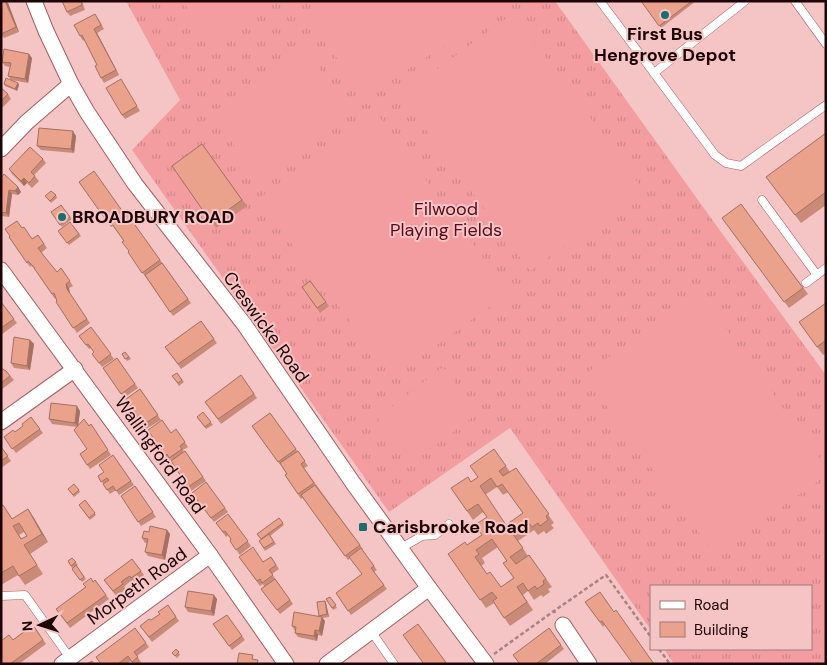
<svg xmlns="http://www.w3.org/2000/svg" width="827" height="665" viewBox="0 0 827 665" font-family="'DM Sans',sans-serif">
<defs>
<pattern id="grass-tufts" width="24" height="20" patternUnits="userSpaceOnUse" patternTransform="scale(1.25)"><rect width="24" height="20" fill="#f49da0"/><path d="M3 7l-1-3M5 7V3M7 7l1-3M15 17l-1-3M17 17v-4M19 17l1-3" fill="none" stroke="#d18688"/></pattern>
</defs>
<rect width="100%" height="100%" fill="#f5c5c6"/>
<path fill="url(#grass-tufts)" d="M126 1H555L716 225 826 375V664H674L664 649H811V586H651V630L510 428 389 512 132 150 180 100Z"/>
<g fill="#f49da0">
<path d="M183 1H277L210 44Z"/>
<path d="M332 1H494L499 10 364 98 309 17Z"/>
<path d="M513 13 642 188 530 271 401 96Z"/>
<path d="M306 49 350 113 256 177 212 113Z"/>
<path d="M376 112 509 293 392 377 258 199Z"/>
<path d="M699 292 826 467V475L715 555 584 375Z"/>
<path d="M443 367 478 413 412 463 377 418Z"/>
</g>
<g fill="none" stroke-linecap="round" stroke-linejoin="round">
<g stroke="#a45d61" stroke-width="9">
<g id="service">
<path d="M600 1 654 73"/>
<path d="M745 1 654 73 715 155 726 163 741 166 826 105"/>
<path d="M795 1 826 44"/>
<path d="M762 200 817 275"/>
<path d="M806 283 826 268"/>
<path d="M401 548 422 536 435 535 449 524"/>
<path d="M1 596 25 595 70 658"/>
<path d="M371 631 394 664"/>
</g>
</g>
<g stroke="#a45d61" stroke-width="17">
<g id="minor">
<path d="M34 1 46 31 71 84 87 112 135 184 244 324 353 483 429 588 486 664"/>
<path d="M1 149 27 122 71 84"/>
<path d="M1 270 210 555 286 664"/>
<path d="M1 422 75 369"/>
<path d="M563 625 589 664"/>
<path d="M62 664 210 555"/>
<path d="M327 664 429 588"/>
</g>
</g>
<g stroke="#aa8283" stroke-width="2.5" stroke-dasharray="4 2.5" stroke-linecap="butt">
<path d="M555 613 554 611 606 575 651 637"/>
<path d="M659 649 670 664"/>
<path d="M494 654 554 611"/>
</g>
<use href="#service" stroke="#fff" stroke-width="8"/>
<use href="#minor" stroke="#fff" stroke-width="15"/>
</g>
<g fill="#c98b78" fill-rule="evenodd">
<path d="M1 1H6L8 3 19 32 4 38 1 34Z"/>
<path d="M62 1H82L85 10 70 16 67 12Z"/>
<path d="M641 1H696L661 28Z"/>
<path d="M98 18 104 29 97 33 119 75 104 83 101 78 97 65 84 40 83 41 80 36Z"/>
<path d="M32 58 28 83 11 80 8 76 10 67 5 66 2 62Z"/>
<path d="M121 79 140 111 125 119 122 115Z"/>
<path d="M18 83 19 85 17 91 5 86 4 84Z"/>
<path d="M1 88 8 94 11 99 1 109Z"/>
<path d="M826 133V205L801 223 766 177Z"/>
<path d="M76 136 74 153 41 150 37 146Z"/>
<path d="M202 144 247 206 216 228 172 166Z"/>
<path d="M43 159 46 163 34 175 39 181 32 188 27 183 24 186 12 174 9 169Z"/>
<path d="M1 178 18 187 21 192 18 195 12 194 9 217 1 216Z"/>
<path d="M79 182 123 212 125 211 191 303 173 316 128 252 129 251 124 241 113 226 111 227Z"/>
<path d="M56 195 57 198 51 203 45 196Z"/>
<path d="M741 204 808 294 789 308 722 218Z"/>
<path d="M61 205 72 219 62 227 51 212Z"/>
<path d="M70 222 81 236 69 245 58 231Z"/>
<path d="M22 228 32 239 38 235 47 248 41 253 44 257 57 272 61 268 73 286 69 288 70 294 90 323 77 333 56 302 57 301 56 298 55 299 34 268 31 266 30 267 9 237Z"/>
<path d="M310 281 329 306 320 313 302 287Z"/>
<path d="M1 302 17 323 1 335Z"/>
<path d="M826 303V353L823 355 799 322Z"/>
<path d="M201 321 217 343 181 369 165 347Z"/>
<path d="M91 327 114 359 102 367 92 354 94 352 91 348 89 349 79 336Z"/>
<path d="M30 340 34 344 30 370 14 368 11 363Z"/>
<path d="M125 352 131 359 127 361 122 354Z"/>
<path d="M117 358 138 388 124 398 103 368Z"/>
<path d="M1 368 6 371 14 380 1 390Z"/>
<path d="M177 373 184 382 179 386 172 376Z"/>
<path d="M241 375 257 398 221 424 205 402Z"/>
<path d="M140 389 161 420 146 429 126 399Z"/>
<path d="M80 411 78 426 89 425 91 424 111 455 90 469 80 454 87 449 77 427 52 424 49 419Z"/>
<path d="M203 412 213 425 206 429 197 417Z"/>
<path d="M270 413 308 466 304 468 363 549 362 550 377 570 374 572 387 589 351 615 336 593 362 574 350 558 348 560 303 498 301 499 285 475 287 474 252 426Z"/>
<path d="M31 417 43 433 16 453 4 437 15 432 23 426Z"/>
<path d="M176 429 188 447 183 450 184 452 185 451 206 481 191 491 170 459 168 460 148 430 171 433Z"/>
<path d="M1 447 11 461 1 468Z"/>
<path d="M494 449 510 472 516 468 554 523 551 525 554 528 546 534 544 531 538 535 534 530 518 541 528 556 529 555 552 587 548 589 550 592 543 597 541 595 534 600 528 591 523 595 533 610 510 626 494 603 486 608 448 554 467 545 482 535 487 517 483 512 473 520 451 488 471 482 478 477ZM497 487 503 495 508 492 523 513 506 525 485 495ZM498 547 507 561 513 578 501 587 487 574 481 566 485 563 482 558Z"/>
<path d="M113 455 134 485 119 495 116 490 110 494 98 476 104 472Z"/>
<path d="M206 482 228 512 214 522 192 493Z"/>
<path d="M135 486 156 517 141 526 121 496Z"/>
<path d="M68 489 79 490 80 492 74 497Z"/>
<path d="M85 500 96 515 90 520 79 505Z"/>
<path d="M3 505 12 519 28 509 48 542 30 554 43 574 25 585 18 575 1 585V506ZM24 532 27 536 22 539 19 535Z"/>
<path d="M228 514 251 546 240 555 230 541 231 539 228 535 226 537 216 523Z"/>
<path d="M279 518 284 525 270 536 276 544 265 551 259 541 262 540 257 534Z"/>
<path d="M167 530 170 534 165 560 148 556 145 552 147 543H145L142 538 149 532Z"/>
<path d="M239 557 263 562 271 557 279 569 272 574 293 604 280 614 261 589 264 586 263 584 260 586Z"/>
<path d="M72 558 78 565 72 568 68 561Z"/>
<path d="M132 559 144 575 134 582 133 580 128 583 124 587 126 589 116 596 104 580Z"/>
<path d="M76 565 86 579 82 582 72 569Z"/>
<path d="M95 580 109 599 70 628 56 609Z"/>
<path d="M330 597 337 608 333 610 326 599Z"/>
<path d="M217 599 214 616 188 612 185 607Z"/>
<path d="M325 601 326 603 329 617 322 618 325 621 322 636 318 635 317 641 298 637 295 633V631L292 626 320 617 319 616Z"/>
<path d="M585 602 614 612 605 625 603 627Z"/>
<path d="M168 605 179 621 152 642 140 626 151 620 160 614Z"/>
<path d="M227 615 245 640 232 650 213 624Z"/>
<path d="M33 625 46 644 19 664H1L13 640Z"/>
<path d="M135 628 149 647 137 656 141 662 138 664H133L131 661 126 664H101Z"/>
<path d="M549 628 564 649 545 664H519Z"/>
<path d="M176 649 180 655 177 658 172 653Z"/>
</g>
<g fill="#a47162">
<path d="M5 1 8 3 19 32 16 27Z"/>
<path d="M94 29 97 33 119 75 116 70Z"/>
<path d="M29 54 32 58 28 83 25 79Z"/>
<path d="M18 83 19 85 17 91 15 89Z"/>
<path d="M73 131 76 136 74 153 71 149Z"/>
<path d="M24 178 27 183 24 186 21 181Z"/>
<path d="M18 187 21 192 18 195 15 191Z"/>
<path d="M9 190 12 194 9 217 6 213Z"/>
<path d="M66 284 69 288 70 294 67 289Z"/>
<path d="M30 340 34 344 30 370 27 366Z"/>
<path d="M77 406 80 411 78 427 75 423Z"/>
<path d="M28 509 34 518 48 542 42 534Z"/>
<path d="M167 530 170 534 165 560 162 555Z"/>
<path d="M214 595 217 599 214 616 211 611Z"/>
<path d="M325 601 326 603 329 617 327 614Z"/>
<path d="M322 617 325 621 322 636 319 631Z"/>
<path d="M315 630 318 635 317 641 314 636Z"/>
</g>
<g fill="#eaa28c" stroke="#a47162" fill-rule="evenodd">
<path d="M1 1H5L16 27 1 34Z"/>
<path d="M62 1H81L82 5 67 12Z"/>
<path d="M641 1H692L659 26Z"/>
<path d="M95 14 101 25 94 29 116 70 101 78 95 66 97 65 82 35 80 36 74 25Z"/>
<path d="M4 49 29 54 25 79 8 76 11 63 2 62Z"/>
<path d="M6 78 18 83 15 89 4 84Z"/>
<path d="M121 79 137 106 122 115 106 88Z"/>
<path d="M1 88 8 94 1 101Z"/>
<path d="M39 128 73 131 71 149 37 146Z"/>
<path d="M826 133V192L795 215 766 177Z"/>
<path d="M202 144 242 200 211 222 172 166Z"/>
<path d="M30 147 43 159 31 172 35 176 29 183 24 178 21 181 9 169Z"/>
<path d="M94 171 123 212 125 211 160 260 142 273 128 252 129 251 122 242 124 241 110 221 108 223 79 182Z"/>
<path d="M4 174 18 187 15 191 9 190 6 213 1 212V178Z"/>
<path d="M51 191 56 195 50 201 45 196Z"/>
<path d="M741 204 803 288 784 302 722 218Z"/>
<path d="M61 205 70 217 60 225 51 212Z"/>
<path d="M17 221 22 228 24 227 32 239 38 235 44 244 38 248 44 256 57 272 61 268 70 281 66 284 67 289 87 319 73 328 56 302 57 301 54 293 52 294 34 268H35L28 261 27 263 9 237 10 236 5 229Z"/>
<path d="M70 222 79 234 67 243 58 231Z"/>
<path d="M162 263 188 299 170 312 145 275Z"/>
<path d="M310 281 326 302 317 308 302 287Z"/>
<path d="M1 302 14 319 1 328Z"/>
<path d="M826 303V340L817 347 799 322Z"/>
<path d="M201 321 214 339 178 364 165 347Z"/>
<path d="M91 327 111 354 99 363 92 354 94 352 88 344 86 345 79 336Z"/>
<path d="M14 337 30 340 27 366 11 363Z"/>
<path d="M125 352 129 357 125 359 122 354Z"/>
<path d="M117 358 135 384 121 394 103 368Z"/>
<path d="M1 368 6 371 10 376 1 383Z"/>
<path d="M177 373 182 380 178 383 172 376Z"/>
<path d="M241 375 254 394 218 419 205 402Z"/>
<path d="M140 389 158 415 143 425 126 399Z"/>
<path d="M51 403 77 406 75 423 49 419Z"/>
<path d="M203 412 211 422 205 427 197 417Z"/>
<path d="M270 413 296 449 278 462 252 426Z"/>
<path d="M31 417 40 429 12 449 4 437 13 430 15 432 23 426 22 424Z"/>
<path d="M84 419 89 426 91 424 108 450 87 465 80 454 87 449 74 430Z"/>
<path d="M162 420 171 433 176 429 185 442 180 446 182 449 169 458 167 454 165 456 148 430Z"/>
<path d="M1 447 8 456 1 461Z"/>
<path d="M494 449 506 466 499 471 503 476 516 468 549 514 546 516 548 520 540 526 538 523 532 527 528 522 512 533 523 548 510 557 516 564 529 555 546 579 543 581 544 584 537 589 535 586 528 591 523 583 517 587 527 602 504 618 493 601 497 598 492 592 480 600 448 554 465 542 467 545 482 535 475 525 487 517 478 504 467 511 451 488 468 477 471 482 478 477 470 466ZM491 478 497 487 502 484 523 513 506 525 480 486ZM492 539 507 561 503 563 514 578 501 587 490 572 487 574 475 557 479 554 476 550Z"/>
<path d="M185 451 203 477 188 487 171 461Z"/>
<path d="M298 451 305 461 301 464 314 483 298 494 285 475 287 474 280 463Z"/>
<path d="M113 455 131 481 116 491 113 486 107 490 103 484 109 480 107 478 101 482 98 476 104 472 99 465Z"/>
<path d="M206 482 225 508 211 518 192 493Z"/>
<path d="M74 484 79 490 73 495 68 489Z"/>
<path d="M315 485 360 545 345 556 301 495Z"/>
<path d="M135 486 153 512 138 522 121 496Z"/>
<path d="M85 500 95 513 89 518 79 505Z"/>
<path d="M3 505 12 519 28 509 42 534 24 545 37 565 19 576 13 566 1 573V506ZM19 523 27 536 21 539 13 526Z"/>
<path d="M228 514 248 541 236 550 230 541 231 539 225 531 223 532 216 523Z"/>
<path d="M279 518 283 523 261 539 257 534Z"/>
<path d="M150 526 167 530 162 555 145 552 148 539 142 538 144 531 149 532Z"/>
<path d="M269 534 274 542 264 548 259 541Z"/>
<path d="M253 547 263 562 271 557 276 565 269 570 273 575 262 583 260 579 257 581 239 557Z"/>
<path d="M361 548 374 566 371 568 384 585 348 611 336 593 362 574 349 557Z"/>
<path d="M72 558 76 562 71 566 68 561Z"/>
<path d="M132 559 141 571 131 578 130 576 125 579 121 582 123 584 113 591 104 580Z"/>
<path d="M76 565 84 577 80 580 72 569Z"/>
<path d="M91 578 93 582 95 580 106 595 67 623 56 609 86 587 83 584Z"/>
<path d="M275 579 290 600 277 610 261 589Z"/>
<path d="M188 591 214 595 211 611 185 607Z"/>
<path d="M600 592 614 612 616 610 654 664H633L602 621 600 622 585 602Z"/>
<path d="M330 597 336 605 332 608 326 599Z"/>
<path d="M325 601 327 614 319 616 317 602Z"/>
<path d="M168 605 176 617 149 637 140 626 149 619 151 620 160 614 158 612Z"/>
<path d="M294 612 322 617 319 631 315 630 314 636 295 633 296 627 292 626Z"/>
<path d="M227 615 242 636 229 646 213 624Z"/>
<path d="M418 624 447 664H424L403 635Z"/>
<path d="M33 625 43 640 10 664H1V641L9 635 13 640Z"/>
<path d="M135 628 146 643 134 652 138 657 132 662 128 656 118 664H101L96 657Z"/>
<path d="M549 628 561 645 536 664H520L513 655Z"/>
<path d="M176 649 179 652 175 656 172 653Z"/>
<path d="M239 653 253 655 252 659 258 660 257 664H237Z"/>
<path d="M92 661 94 664H87Z"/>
</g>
<g fill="#1f6b6d" stroke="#f5c5c6" stroke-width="2">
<circle cx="665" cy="15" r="5"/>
<circle cx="62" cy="217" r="5"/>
<rect x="358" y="522" width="10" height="10" rx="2.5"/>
</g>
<g text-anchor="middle" stroke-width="4" stroke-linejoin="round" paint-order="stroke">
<g font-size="18" font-weight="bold" fill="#1e0407" stroke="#f5c5c6" text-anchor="start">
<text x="665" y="40" text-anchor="middle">First Bus<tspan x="665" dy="21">Hengrove Depot</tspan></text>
<text x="72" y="223">BROADBURY ROAD</text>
<text x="373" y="533">Carisbrooke Road</text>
</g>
<g font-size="18" fill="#5b0a1a" stroke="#f5c5c6">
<text x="446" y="215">Filwood<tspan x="446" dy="21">Playing Fields</tspan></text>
</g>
<g font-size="18" fill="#1e0407" stroke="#f5c5c6">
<text transform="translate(266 327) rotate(54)" y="6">Creswicke Road</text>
<text transform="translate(160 455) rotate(54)" y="6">Wallingford Road</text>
<text transform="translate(137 586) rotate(-36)" y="6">Morpeth Road</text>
</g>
</g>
<rect width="827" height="665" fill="none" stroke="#1e0407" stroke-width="5"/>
<rect x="650" y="585" width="162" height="65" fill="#f5c5c6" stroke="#9f787a"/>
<rect x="660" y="601" width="25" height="8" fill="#ffffff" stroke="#9f787a"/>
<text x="694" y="610" font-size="15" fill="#1e0407">Road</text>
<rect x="660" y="622" width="25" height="15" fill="#eaa28c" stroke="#9f787a"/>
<text x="694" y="635" font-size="15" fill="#1e0407">Building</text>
<g transform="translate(40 625) rotate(266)" stroke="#f5c5c6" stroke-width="4" paint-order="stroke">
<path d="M0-4L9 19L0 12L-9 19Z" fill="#1e0407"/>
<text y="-8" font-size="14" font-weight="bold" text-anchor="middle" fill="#1e0407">N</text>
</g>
</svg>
